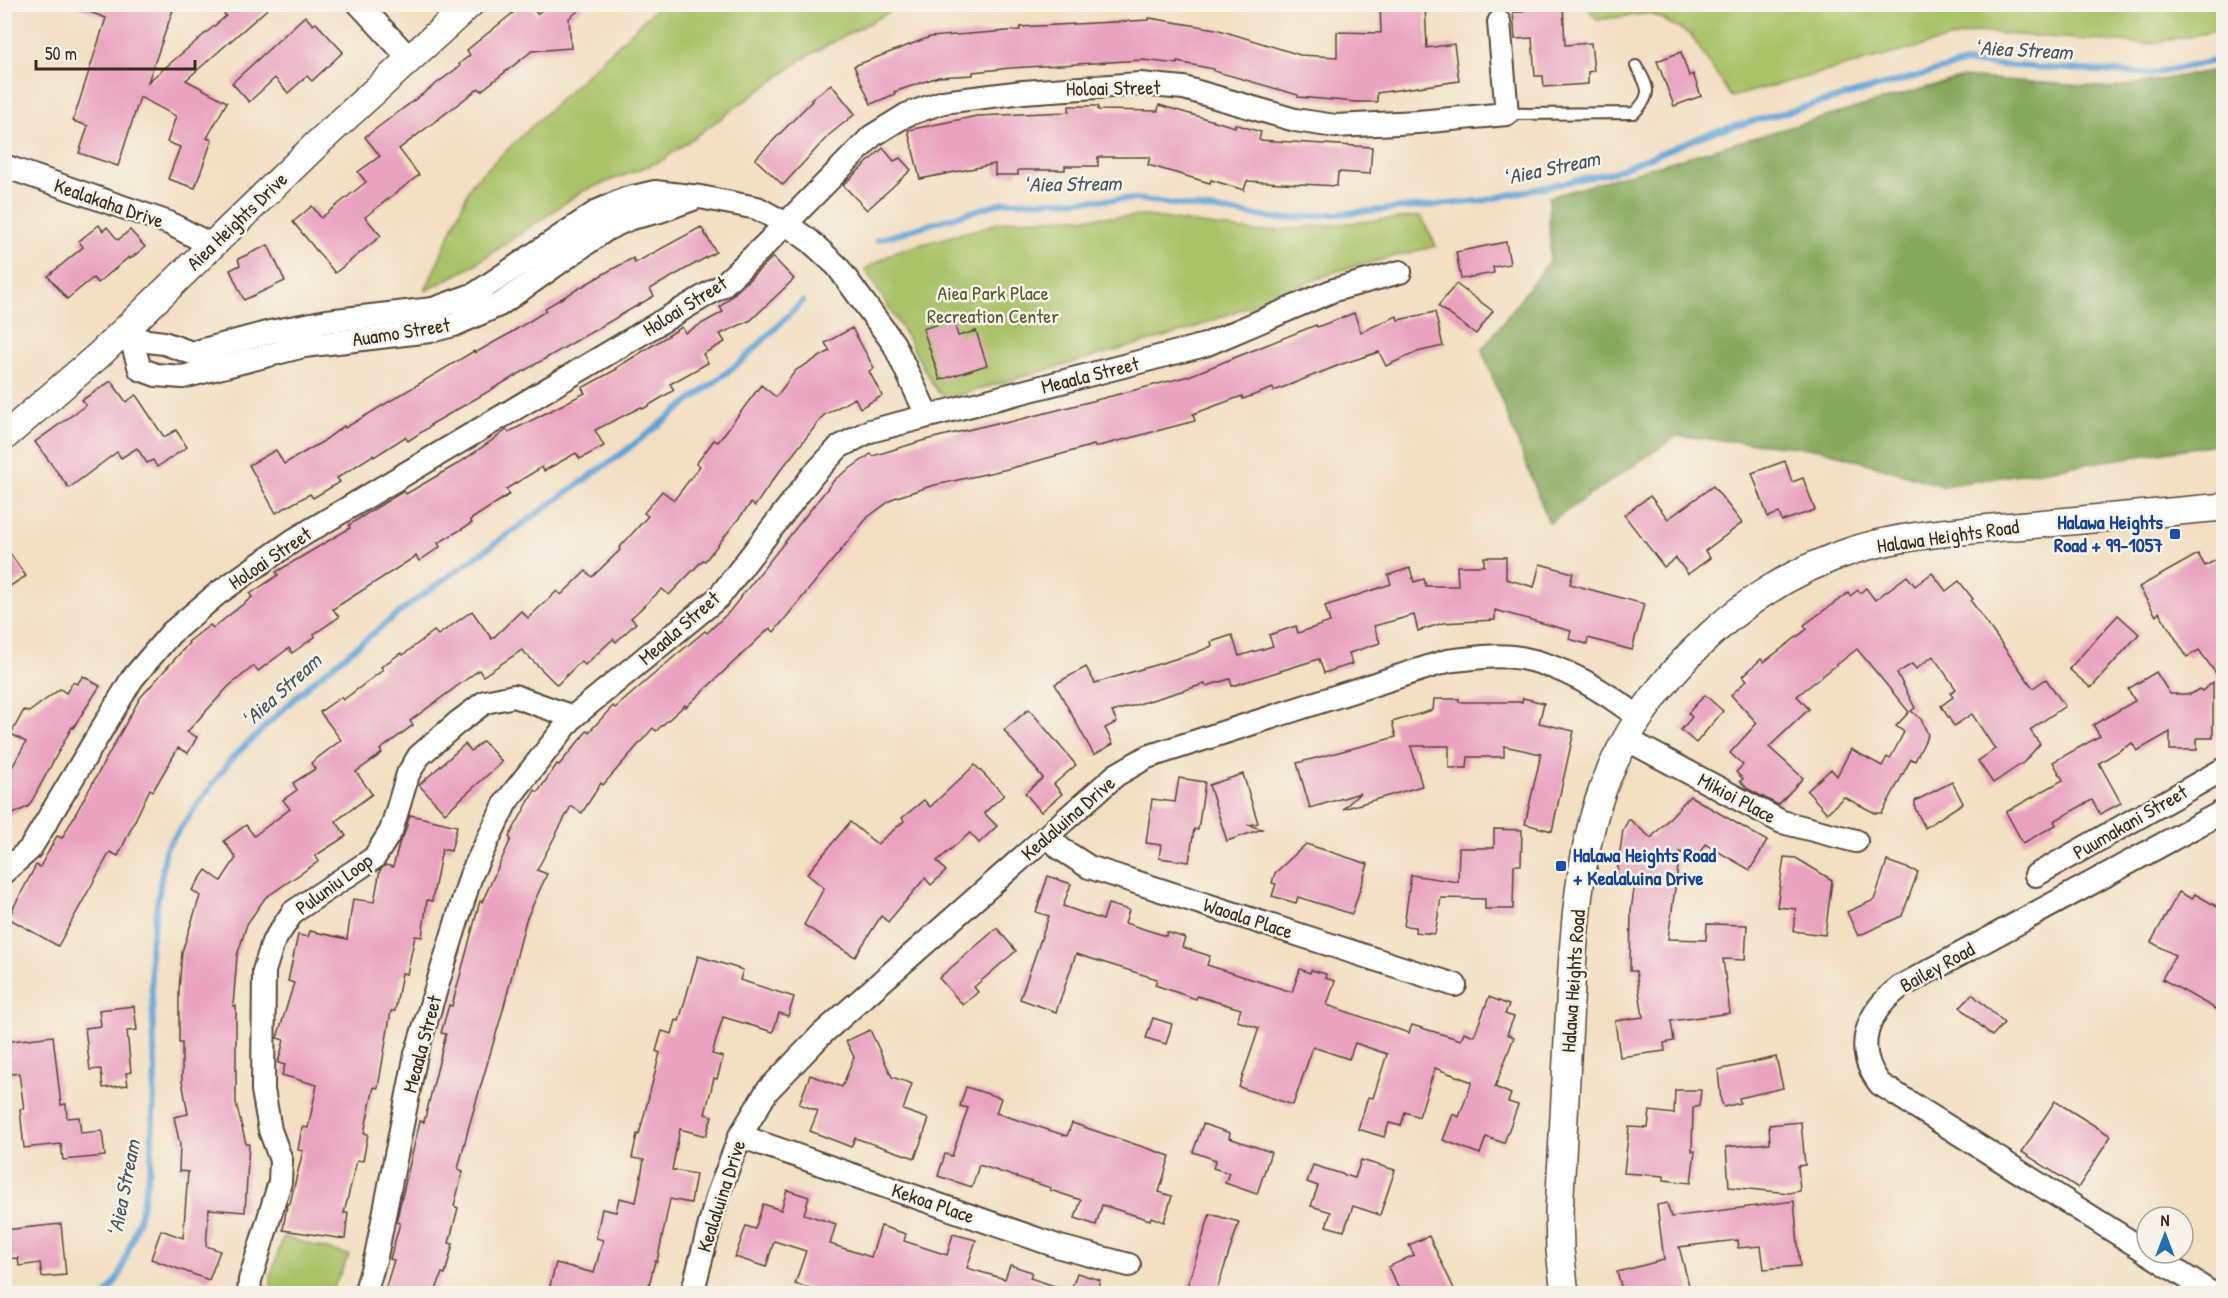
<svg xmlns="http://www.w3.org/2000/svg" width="2228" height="1298" viewBox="0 0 2228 1298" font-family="'Patrick Hand',sans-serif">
<rect width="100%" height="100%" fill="#f7f3e8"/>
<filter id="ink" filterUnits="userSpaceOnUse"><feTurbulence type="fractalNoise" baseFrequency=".0167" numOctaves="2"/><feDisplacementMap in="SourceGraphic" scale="12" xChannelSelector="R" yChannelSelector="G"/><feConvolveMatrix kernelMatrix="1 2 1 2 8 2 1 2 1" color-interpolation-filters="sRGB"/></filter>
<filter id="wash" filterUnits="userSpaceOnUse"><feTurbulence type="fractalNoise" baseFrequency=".008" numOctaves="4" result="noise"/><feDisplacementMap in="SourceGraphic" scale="24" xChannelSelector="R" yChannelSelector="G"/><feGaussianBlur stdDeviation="1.35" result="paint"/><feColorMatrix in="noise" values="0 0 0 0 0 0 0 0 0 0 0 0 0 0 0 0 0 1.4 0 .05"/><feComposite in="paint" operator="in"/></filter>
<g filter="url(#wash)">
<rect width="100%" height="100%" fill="#f3dfc2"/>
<g fill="#a9c268" stroke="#727643" stroke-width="1.5">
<path d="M661 4 922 5 895 9 809 55 661 161 583 191 471 267 425 291 472 183Z"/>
<path d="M2223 4V30L2147 44 1975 32 1731 97 1691 35 1651 13 1597 20 1586 5Z"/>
<path d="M1147 216 1257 232 1421 216 1436 246 1337 271 1189 330 955 396 940 394 931 382 908 339 865 269 897 251 1010 220Z"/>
<path d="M283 1237 349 1255 331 1293H271V1276Z"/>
</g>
<path fill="#86a85c" stroke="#60693d" stroke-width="1.5" d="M2223 69V441L2217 444 1942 486 1820 449 1677 436 1549 523 1482 350 1550 260 1549 197 1963 77 2113 88Z"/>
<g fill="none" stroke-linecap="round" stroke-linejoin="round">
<g stroke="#61a2d5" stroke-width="6">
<path d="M877 240 1004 202 1137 199 1280 219 1481 201 1613 172 1710 133 1965 63 2151 74 2224 59"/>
<path d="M107 1294 120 1275 139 1219 151 1163 155 1069 150 949 166 848 231 759 312 682 414 601 621 454 743 360 803 301"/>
</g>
</g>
<g id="blocks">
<g fill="#e9a3bf">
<path d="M76 4H175L148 82 226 16 216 4H273L186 80 227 102 207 138 212 140 195 188 168 179 180 147 167 142 176 116 140 97 118 166 79 153 88 126 73 121 106 18 76 7Z"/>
<path d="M524 4H530L537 14 550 4H587L569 18 571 48 532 51 481 91 479 88 399 149 419 175 365 217 381 236 335 273 293 222 312 206 321 218 366 182 358 172 380 156 365 137 460 66 459 64 470 55 467 50Z"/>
<path d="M1380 4H1425L1427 48 1454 44 1459 81 1377 93V102H1357L1298 97V95L1214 71V69L1177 62V64L1143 60 1011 68 973 72V75L938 77 894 92 895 94 871 104 854 66 930 37 1020 30V27L1149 20V18L1216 29 1300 55 1337 57V32L1381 33Z"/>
<path d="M1523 4H1563L1565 45 1591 43 1594 71 1588 72V84L1544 87 1543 76H1535L1532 38 1515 39 1513 12H1523Z"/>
<path d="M305 16 313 25 316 23 343 52 312 81 307 76 288 93 275 78 249 102 232 83Z"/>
<path d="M1681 52 1689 76 1693 74 1701 96 1674 106 1657 61Z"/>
<path d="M831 84 855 114 829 135 783 185 755 159 812 101 811 100Z"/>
<path d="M1159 105 1235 127V124L1261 132 1259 140 1372 147 1370 174 1338 172 1337 186 1247 181 1244 190 1211 180 1210 183 1148 165 1150 157H1098V166H1065V170H1018V175H995V164L920 179 908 130 977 116 1069 112V106H1098V110L1158 111Z"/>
<path d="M883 148 894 161 900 158 911 170 867 210 843 185Z"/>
<path d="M99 225 103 231 107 227 118 240 130 230 145 247 130 259 129 257 98 283 93 278 67 299 48 276 83 247 79 241Z"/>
<path d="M701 227 716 252 650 289 654 296 430 425 431 426 408 441 405 437 374 457 373 455 337 478 340 482 313 498 310 494 276 513 249 465 276 450 284 464 322 442 344 426 345 428 474 351 475 353 507 335 546 311 545 308 607 272 633 258 635 263Z"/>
<path d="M1506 242 1510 264 1493 267 1494 273 1461 279 1456 252Z"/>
<path d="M268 245 285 281 244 300 230 270 240 265 238 259Z"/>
<path d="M773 257 794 279 751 320 720 334 725 342 703 354 708 363 670 384 674 390 643 409 641 407 595 430 604 446 580 459 576 453 544 471 542 467 506 489 510 494 470 520 472 523 438 543 440 547 419 561 416 556 333 609 339 617 314 634 315 637 292 653 289 648 258 671 254 666 229 686 187 732 197 737 188 753 178 748 153 791 150 789 118 856 110 852 58 946 8 918 36 865 40 867 57 836 62 838 140 698 189 643 188 642 210 625 213 628 252 597 250 594 278 575 276 572 350 528 349 525 374 509 404 491 406 494 459 463 507 430 509 432 585 393 582 388 617 369 616 368 682 327 685 333 723 312 720 307Z"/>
<path d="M1456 284 1493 311 1476 334 1438 306Z"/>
<path d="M1435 312 1443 346 1417 352 1386 366 1379 352 1342 364 1274 391 1273 388 1243 399 1242 396 1193 414 1195 421 1095 447 1094 445 1012 468 931 486 894 498 868 517 774 632 770 628 686 707 685 705 656 731 653 728 603 785 601 783 582 813 571 806 537 870 547 874 526 920 503 1010 469 1126 458 1169 463 1171 454 1206 458 1208 449 1243 453 1244 445 1274 442 1273 435 1293H384L394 1260 390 1259 400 1223 396 1222 420 1121 424 1122 446 1034 441 1033 449 1005 452 1006 480 901 482 902 511 839 509 837 535 790 538 792 557 764 559 765 587 731 589 732 613 706 615 708 675 656 705 631 707 633 729 612 835 479 871 454 873 456 925 440 1001 422V424L1038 415 1189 376 1316 325 1317 327 1354 313 1361 332 1397 316 1398 320Z"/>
<path d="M953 319 958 336 976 331 987 365 940 380 923 329Z"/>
<path d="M852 328 874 368 869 371 882 396 860 408 855 398 824 415 772 481 755 506 751 503 705 561 703 560 669 595 662 589 631 618 636 623 616 642 613 639 585 665 581 661 557 685 522 650 483 676 479 670 410 721 413 725 380 750 382 753 356 772 372 794 336 821 346 836 315 856 319 861 265 898 247 924 237 956 233 1006H236V1103L246 1144H249L245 1212 209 1209 206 1246 220 1251 209 1280 151 1259 161 1230 183 1238 188 1172 179 1171 180 1145 174 1117 188 1114 182 1081V1043H179V990L182 952 200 896 192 890 206 870 221 881 236 858 224 841 246 825 254 836 290 809 283 800 297 790 293 783 315 769 311 763 341 740 320 712 341 697 343 700 383 670 381 667 401 653 403 655 434 631 438 635 472 611 492 639 521 611 528 618 557 591 561 595 586 571 592 577 620 550 619 548 648 516 644 513 662 491 674 500 700 466 696 464 714 440 718 442 761 385 776 397 796 370 830 351 825 343Z"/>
<path d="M111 381 126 402 136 395 164 437 176 430 187 447 157 467 153 460 147 463 137 448 121 458 117 452 69 488 35 442 86 405 82 400Z"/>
<path d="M1785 461 1792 482 1803 478 1815 510 1782 521 1779 513 1768 517 1752 473Z"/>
<path d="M1713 486 1742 523 1705 551 1710 558 1688 574 1676 558 1664 567 1624 515 1650 496 1668 519Z"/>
<path d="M4 545 26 576 4 590Z"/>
<path d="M2198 554 2205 566 2223 556V683L2199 650 2187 657 2159 612 2156 616 2139 587Z"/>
<path d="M1484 557H1506V579L1534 587 1540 564 1573 573 1570 584 1644 604 1632 650 1588 638 1587 644 1569 639 1571 631 1495 610V620L1443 623 1418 631 1414 615 1374 626 1380 643 1349 653 1352 664 1324 673 1319 659 1232 686 1230 679 1206 686 1205 684 1112 712 1117 722 1105 728 1113 744 1094 755 1055 684 1086 667 1095 683 1195 653 1212 646 1211 642 1232 635 1239 656 1273 646 1269 635 1296 626 1298 633 1330 622 1325 606 1391 584 1388 575 1410 568 1414 582 1424 579 1426 586H1458L1457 566H1484Z"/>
<path d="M1932 573 1946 591 1959 581 1973 599 1971 601 2033 688 2046 679 2065 706 2030 730 2040 744 2024 762 1993 783 1978 761 1995 749 1972 714 1954 726 1941 706 1953 697 1950 693 1956 689 1933 656 1916 669 1912 664 1897 673 1915 708 1911 711 1921 719 1928 735 1915 761 1911 759 1882 813H1875L1844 797 1827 813 1807 791 1831 769 1837 776 1851 749 1882 766 1887 757 1890 759 1904 732 1896 726 1909 712 1857 649 1797 696 1809 709 1769 747 1803 778 1778 805 1748 789 1740 781 1743 779 1736 772 1743 765 1730 753 1757 723 1731 695 1747 680 1743 676 1761 659 1764 662 1807 629 1804 625 1848 593 1850 596 1858 590 1860 593 1866 588 1875 600 1907 576 1915 586Z"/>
<path d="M2118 615 2139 634 2091 688 2069 669Z"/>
<path d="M2156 672 2170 694H2191L2199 689 2202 691 2213 682V738H2197V750H2170V732L2137 751 2132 743 2099 763 2121 803 2100 814 2092 800 2054 821 2056 825 2023 843 2006 812 2063 780 2053 762 2100 736 2093 725 2135 701 2128 689Z"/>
<path d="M83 676 100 686 73 728 72 727 29 806 4 819V782L26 742 11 734 24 710 29 712 60 689 66 693 73 682 77 684Z"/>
<path d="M1705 695 1723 711 1696 743 1681 730 1692 717 1688 713Z"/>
<path d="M1523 698 1544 703 1539 723 1574 731 1552 831 1525 824 1541 754 1504 746V757H1468L1467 768H1449V746H1411L1422 786 1343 809 1360 793 1310 808 1297 763 1396 737 1392 722 1433 710 1434 699H1459V702H1522Z"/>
<path d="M1029 709 1076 765 1054 784 1062 794 1041 812 1025 793 1043 778 1004 730Z"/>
<path d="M483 741 502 762 445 813 419 785 465 744 471 751Z"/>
<path d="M975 765 1004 795 984 813 997 826 979 843 970 833 937 861 946 871 931 885 925 878 888 922 881 916 855 957 804 925 824 888 807 874 850 822 877 844 904 821 902 818 924 800 930 807Z"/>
<path d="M1243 774 1258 823 1249 825 1262 829 1227 841 1209 785Z"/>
<path d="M1179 778 1205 782 1198 830 1194 829 1189 862 1159 858 1161 845 1146 843 1152 799 1175 802Z"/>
<path d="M1952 782 1963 803 1925 828 1915 808V801Z"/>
<path d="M1690 796 1767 841 1750 870 1705 844 1695 861 1680 852 1668 939 1706 940 1707 924 1747 925 1745 960 1723 959 1730 1013 1671 1021 1674 1041 1664 1043 1665 1051 1620 1057 1615 1021 1643 1017 1636 971H1630L1631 911 1635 882 1616 880 1623 830 1629 819 1651 838Z"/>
<path d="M410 815 457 826 451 851 442 849 432 901 427 900 422 937 415 936 407 974 402 973 395 1011H391L378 1088 374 1087 364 1133 368 1134 363 1161 357 1160 344 1213H348L345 1239 283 1230 287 1205 290 1203 303 1151 298 1150 302 1127 308 1128 317 1085 282 1075 285 1065 278 1063 284 1040 277 1038 294 983 288 981 298 935 308 937 310 931 347 939 353 899 374 902 380 870 386 865 393 867 399 844 404 835Z"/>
<path d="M1494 829 1522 830 1521 865H1514L1513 909H1485V899L1441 898 1435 934 1415 932 1416 927 1404 926 1411 875 1458 882 1459 848H1494Z"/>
<path d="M1306 844 1368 864 1352 914 1298 897 1296 903 1272 896 1276 884 1272 883 1275 873Z"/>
<path d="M1784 857 1796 858 1832 880 1825 935 1793 931 1796 909 1777 907Z"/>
<path d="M1887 861 1918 872 1902 916 1858 936 1847 912 1874 900Z"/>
<path d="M1048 876 1071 884 1063 906 1103 920 1108 904 1129 910 1125 923 1166 936 1167 932 1185 938 1182 947 1210 956 1207 965 1292 992 1300 969 1310 973 1311 970 1326 974 1325 978 1335 981 1327 1005 1409 1033 1412 1025 1461 1040 1464 1032 1474 1036 1489 997 1509 1005 1505 1014 1514 1017 1507 1034 1514 1037 1495 1087 1511 1094 1508 1102 1518 1105 1504 1143 1486 1137 1480 1154 1443 1140 1453 1114 1459 1117 1472 1082 1435 1068 1419 1117 1405 1112 1401 1126 1389 1123 1384 1137 1358 1129 1368 1097 1373 1098 1387 1054 1355 1043 1349 1059 1313 1047 1293 1105 1239 1087 1259 1028 1237 1021 1241 1009 1197 996 1196 999 1155 985 1157 979 1076 954 1056 1012 1020 999 1049 916 1036 912Z"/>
<path d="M2179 892 2192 899 2195 894 2223 910V1013L2162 979 2175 955 2151 942Z"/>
<path d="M997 928 1016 951 974 987 978 992 963 1005 939 978Z"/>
<path d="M698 956 743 970 740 980 794 997 788 1016 779 1013 773 1032 723 1017 712 1054 723 1057 717 1079 714 1078 705 1114 712 1116 706 1136 680 1129 672 1170 696 1174 691 1203 670 1199 657 1262 655 1261 647 1293 635 1290V1293H548L556 1263 594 1273 603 1240 596 1238 602 1209 616 1212 619 1198 636 1202 644 1160 632 1158 637 1134 639 1135 660 1053 656 1051 662 1031 672 1034 676 1020 679 1021Z"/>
<path d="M1972 994 2004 1023 1992 1036 1960 1007Z"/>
<path d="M134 1006 137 1030 127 1031 131 1072 126 1073 128 1085 103 1088 101 1069 90 1070 85 1028 101 1026 99 1010Z"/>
<path d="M1153 1018 1172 1024 1166 1044 1146 1038Z"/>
<path d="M870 1030 892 1077 912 1084 903 1110 929 1119 915 1158 855 1138 851 1147 810 1131 818 1111 799 1104 810 1075 842 1087 854 1057 846 1041Z"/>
<path d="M53 1036 61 1105 66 1104 67 1118 79 1117 81 1133 102 1131 105 1156 63 1160 61 1144 24 1148 20 1109H24L19 1073 4 1075V1042Z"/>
<path d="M1776 1057 1783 1088 1739 1098 1740 1103 1724 1107 1721 1101 1718 1070Z"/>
<path d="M966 1087 1001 1098 996 1113 1067 1136 1072 1123 1170 1156 1159 1192 1172 1196 1164 1222 1151 1217 1150 1220 1102 1205 1096 1225 1075 1218 1081 1200 1050 1190 1051 1188 979 1165 972 1187 938 1176 945 1154 952 1156 968 1108 960 1106Z"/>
<path d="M1675 1090H1701L1699 1106 1693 1108 1692 1151H1695L1691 1183 1664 1180V1176L1624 1173 1629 1127 1648 1128 1650 1111 1674 1114Z"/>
<path d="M2055 1101 2111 1136 2078 1188 2022 1152Z"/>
<path d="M1801 1122 1805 1165 1798 1166 1800 1191 1789 1193 1729 1187 1726 1147 1770 1143 1769 1125Z"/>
<path d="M1203 1124 1230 1133 1229 1138 1271 1152 1257 1194 1225 1183 1229 1173 1213 1168 1216 1160 1193 1152Z"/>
<path d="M1361 1160 1395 1170 1380 1215 1353 1206 1344 1231 1326 1226 1331 1212 1311 1206 1318 1186 1307 1182 1313 1165 1355 1178Z"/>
<path d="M787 1190 809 1197 804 1214 836 1224 830 1244 871 1257 881 1226 906 1234 904 1241 947 1255 953 1234 976 1240 967 1268 1005 1279 1010 1265 1032 1272 1030 1278 1067 1290 1066 1293H826L795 1284 806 1251 774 1241 766 1267 735 1257 746 1226 755 1229 763 1204 781 1210Z"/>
<path d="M1794 1201 1800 1266 1764 1269 1761 1246 1738 1248 1737 1240 1679 1247 1691 1293H1623L1617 1272 1664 1260 1657 1205 1667 1203 1671 1217Z"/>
<path d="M1210 1214 1239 1222 1216 1293H1185Z"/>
<path d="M61 1224 66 1275 42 1277 40 1263 19 1266 18 1258 4 1259V1230Z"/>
<path d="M1429 1236 1456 1293H1401L1388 1267 1414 1255 1409 1245Z"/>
<path d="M1077 1273 1100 1280 1096 1293H1070Z"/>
</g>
</g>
</g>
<g filter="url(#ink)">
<use href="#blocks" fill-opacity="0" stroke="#574537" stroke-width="1.5"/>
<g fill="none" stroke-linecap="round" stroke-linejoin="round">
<g stroke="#574537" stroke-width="14">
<path id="service" d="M1507 114 1634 113C1653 95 1649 87 1636 66"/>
</g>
<g stroke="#574537" stroke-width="26">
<g id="minor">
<path d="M359 4 410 59"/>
<path d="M4 166 169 223 211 245"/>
<path d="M123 332 131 339 140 369 156 375 183 377 304 346 430 331 454 325 499 305 607 229 631 218 660 211 693 199"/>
<path d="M131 339 164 343 192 353 270 332 327 321 433 309 475 294 598 211 625 199 655 192 700 197 757 208 786 224 810 241 837 266 894 344 927 415"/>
<path d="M1626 739 1782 822 1856 841"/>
<path d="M1048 836 1061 849 1089 867 1455 985"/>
<path d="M4 872 30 849 132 679 171 633 217 594 294 540 723 285 764 246 872 136 906 115 943 102 1023 92 1140 84 1184 88 1295 120 1335 126 1418 122 1507 114 1499 22"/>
<path d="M2036 875 2224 769"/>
<path d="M740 1136 1060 1247 1129 1265"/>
<path d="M2147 1252 1880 1084C1852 1048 1867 1012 1900 987L2224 811"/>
<path d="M2148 1253 2213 1294"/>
<path d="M249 1294 250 1280 280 1182 281 1160 270 1130 263 1090 264 971 273 942 293 912 374 858 391 831 408 774 419 756 457 723 485 702 514 696 573 717"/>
<path d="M365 1294 376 1256 416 1054 471 875 506 802 573 717 719 597 813 475 839 447 870 431 1205 345 1334 290 1400 272"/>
<path d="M692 1294 717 1197 740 1136 767 1091 822 1034 1116 775 1147 757 1447 661C1471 658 1497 654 1521 658 1565 666 1605 692 1640 718"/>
</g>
</g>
<g stroke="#574537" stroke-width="30">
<g id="tertiary">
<path d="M4 437 100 354 320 141 470 4"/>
<path d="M1565 1294 1560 1250 1559 1213C1562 1149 1566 1085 1569 1021 1573 948 1576 873 1598 803 1618 740 1661 679 1710 635 1751 597 1801 567 1854 550 1906 534 1961 531 2015 526 2084 520 2154 513 2224 507"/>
</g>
</g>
<use href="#service" stroke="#fff" stroke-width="10"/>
<use href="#minor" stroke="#fff" stroke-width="22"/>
<use href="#tertiary" stroke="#fff" stroke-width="27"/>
</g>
</g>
<g fill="#1a4fb4" stroke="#f7f3e8" stroke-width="2">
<rect x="2169" y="528" width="12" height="12" rx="3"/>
<rect x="1555" y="860" width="12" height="12" rx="3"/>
</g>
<g text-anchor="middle" stroke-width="5" stroke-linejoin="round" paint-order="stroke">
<g font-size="20" fill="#3b2a1e" stroke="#f7f3e8">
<text transform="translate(1113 88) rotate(-1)" y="7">Holoai Street</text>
<text transform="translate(109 203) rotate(19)" y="7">Kealakaha Drive</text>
<text transform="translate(237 221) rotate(-44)" y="7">Aiea Heights Drive</text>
<text transform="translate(685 306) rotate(-32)" y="7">Holoai Street</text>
<text transform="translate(401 332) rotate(-9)" y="7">Auamo Street</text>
<text transform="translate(1090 375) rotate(-14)" y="7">Meaala Street</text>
<text transform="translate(1948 536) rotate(-8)" y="7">Halawa Heights Road</text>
<text transform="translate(270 558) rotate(-34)" y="7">Holoai Street</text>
<text transform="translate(679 628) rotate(-41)" y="7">Meaala Street</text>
<text transform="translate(1737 798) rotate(28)" y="7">Mikioi Place</text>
<text transform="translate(1068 818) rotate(-41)" y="7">Kealaluina Drive</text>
<text transform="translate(2130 822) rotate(-30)" y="7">Puumakani Street</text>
<text transform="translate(334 884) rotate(-36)" y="7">Puluniu Loop</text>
<text transform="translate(1248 918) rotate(18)" y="7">Waoala Place</text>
<text transform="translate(1937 967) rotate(-29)" y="7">Bailey Road</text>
<text transform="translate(1573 981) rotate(-86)" y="7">Halawa Heights Road</text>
<text transform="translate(422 1044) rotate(-75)" y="7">Meaala Street</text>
<text transform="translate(721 1196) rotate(-72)" y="7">Kealaluina Drive</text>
<text transform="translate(933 1203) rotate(19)" y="7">Kekoa Place</text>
</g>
<g font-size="20" fill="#5c5834" stroke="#f7f3e8">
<text x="993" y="300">Aiea Park Place<tspan x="993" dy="23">Recreation Center</tspan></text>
</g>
<g font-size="20" font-weight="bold" fill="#164399" stroke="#f7f3e8" text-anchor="end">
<text x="2163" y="529">Halawa Heights<tspan x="2163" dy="23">Road + 99-1057</tspan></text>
<text x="1573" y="862" text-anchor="start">Halawa Heights Road<tspan x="1573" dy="23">+ Kealaluina Drive</tspan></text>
</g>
<g font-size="21" font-style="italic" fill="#48545e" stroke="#f7f3e8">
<text transform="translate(2024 50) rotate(3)" y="7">ʻAiea Stream</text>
<text transform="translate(1552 168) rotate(-12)" y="7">ʻAiea Stream</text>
<text transform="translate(1073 184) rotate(-1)" y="7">ʻAiea Stream</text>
<text transform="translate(282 690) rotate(-42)" y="7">ʻAiea Stream</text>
<text transform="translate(124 1188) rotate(-79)" y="7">ʻAiea Stream</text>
</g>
</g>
<rect width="2228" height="1298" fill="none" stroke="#f7f3e8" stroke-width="24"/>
<g transform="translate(2165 1235)"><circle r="28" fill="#f7f3e8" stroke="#aca397" stroke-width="1.5"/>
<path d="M0-4.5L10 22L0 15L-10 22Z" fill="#1f6fb2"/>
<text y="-9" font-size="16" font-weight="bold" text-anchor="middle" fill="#3b2a1e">N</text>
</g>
<path d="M36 60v9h159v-9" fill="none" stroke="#3b2a1e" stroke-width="3"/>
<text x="45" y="60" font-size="18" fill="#3b2a1e" stroke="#f7f3e8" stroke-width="4.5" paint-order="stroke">50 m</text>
</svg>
